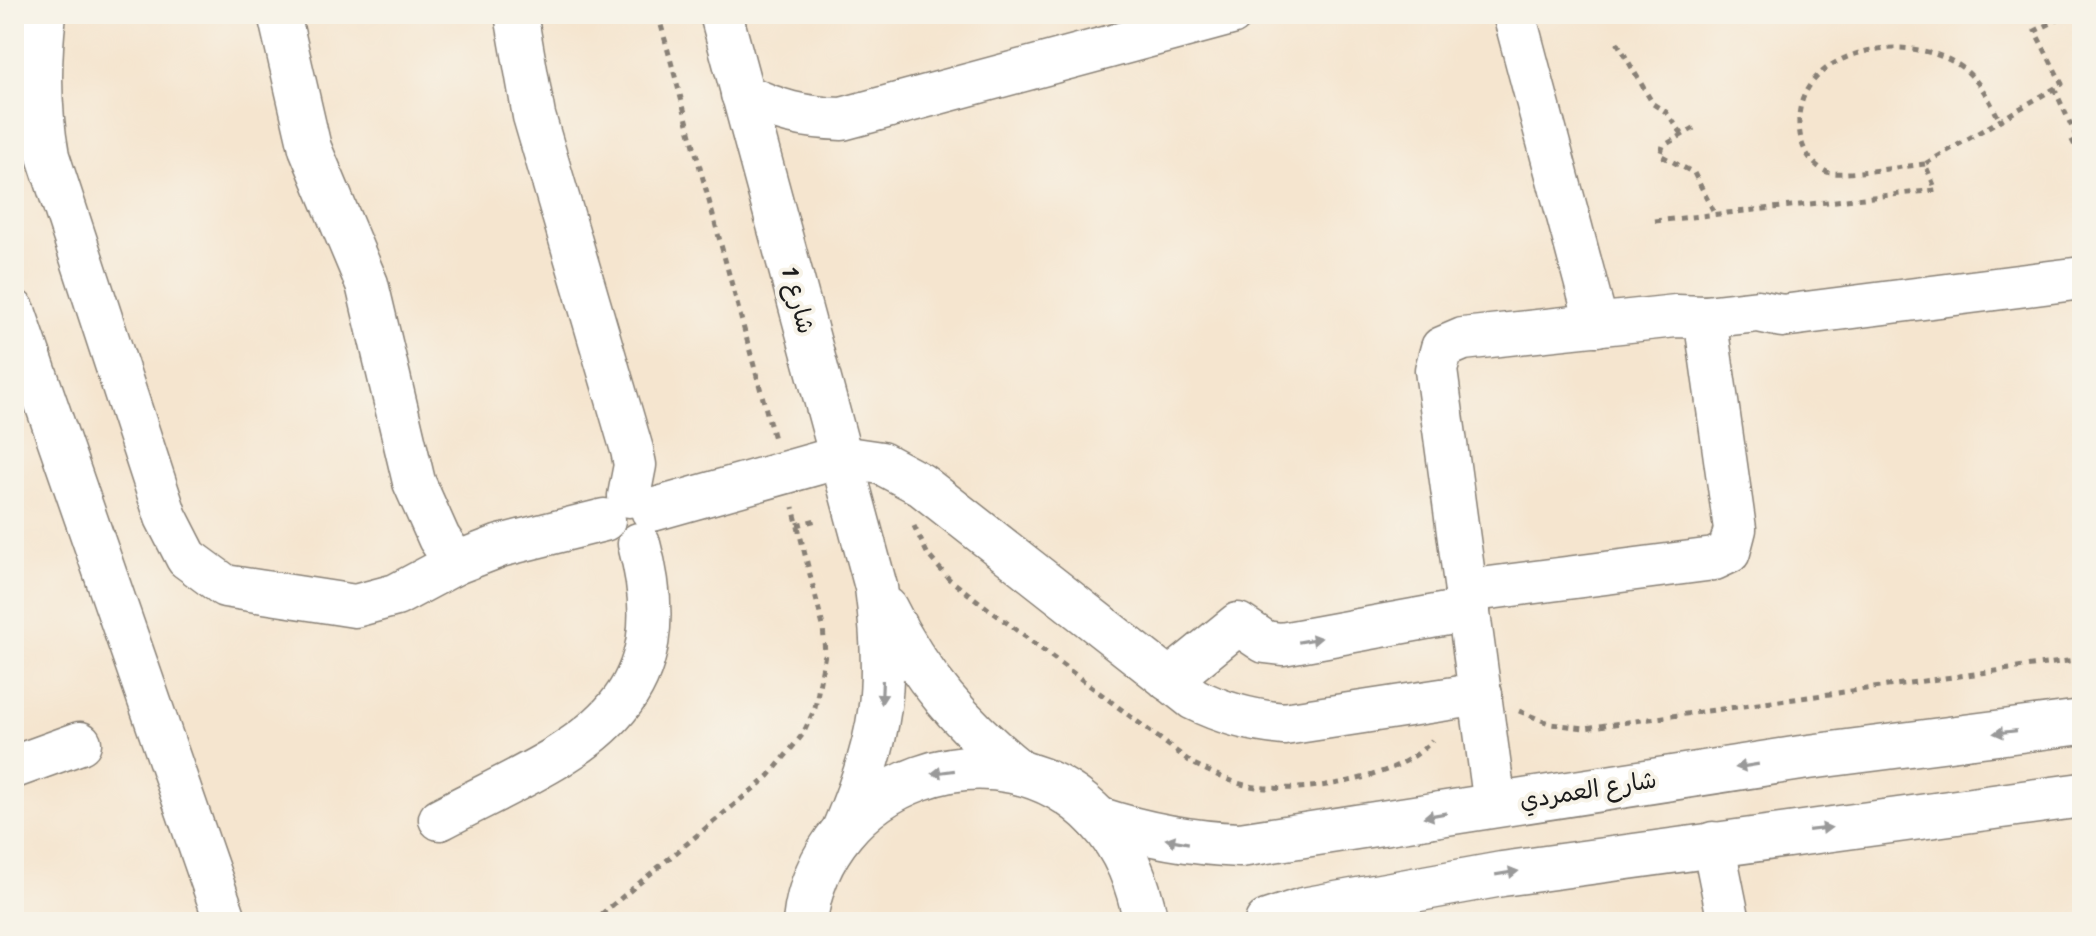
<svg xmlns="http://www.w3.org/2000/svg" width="2096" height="936" viewBox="0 0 2096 936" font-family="Sriracha,'Playpen Sans Arabic',sans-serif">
<rect width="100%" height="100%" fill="#f7f3e8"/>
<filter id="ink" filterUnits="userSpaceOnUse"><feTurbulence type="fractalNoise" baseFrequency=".0125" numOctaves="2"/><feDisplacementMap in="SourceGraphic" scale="16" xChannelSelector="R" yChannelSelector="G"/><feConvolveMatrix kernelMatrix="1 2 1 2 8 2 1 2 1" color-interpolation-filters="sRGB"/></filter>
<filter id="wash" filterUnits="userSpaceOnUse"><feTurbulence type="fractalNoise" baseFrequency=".006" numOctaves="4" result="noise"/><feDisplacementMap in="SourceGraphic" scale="32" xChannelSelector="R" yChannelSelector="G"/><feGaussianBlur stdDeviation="1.8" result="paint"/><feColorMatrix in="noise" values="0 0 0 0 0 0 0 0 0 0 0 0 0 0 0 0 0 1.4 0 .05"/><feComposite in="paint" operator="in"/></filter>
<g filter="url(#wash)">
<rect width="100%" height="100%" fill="#f5e5cf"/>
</g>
<g filter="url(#ink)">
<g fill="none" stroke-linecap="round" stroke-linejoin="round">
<g stroke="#888076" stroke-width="45">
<g id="minor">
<path d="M45 14C39 63 39 107 48 156L166 517 187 558 225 586 355 606 396 595 456 563 500 546 604 520"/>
<path d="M279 14 310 148 367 284 414 482 439 538 456 563"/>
<path d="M516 14 534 116 632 450 635 465 629 496"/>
<path d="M721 14 876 587C889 686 883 735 844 827"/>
<path d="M1514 14 1597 325"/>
<path d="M742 94C776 111 804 118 842 119L1231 14"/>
<path d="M14 311 226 922"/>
<path d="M652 510 840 457 881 463 920 484 1194 699C1224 714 1251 721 1284 724L1481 694"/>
<path d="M1466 591 1714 559 1729 552 1735 529 1705 317"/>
<path d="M886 608C919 676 964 727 1023 774"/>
<path d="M1169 680 1238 624 1265 642 1282 644 1469 610"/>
<path d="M14 767 80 743"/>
<path d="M1495 805 1436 370 1442 348 1463 339 1676 316 1705 317 1758 311 1782 316 2082 278"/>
<path d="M440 819C567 752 686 717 639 544"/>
<path d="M1713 843 1729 922"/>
</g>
</g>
<g stroke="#888076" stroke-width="47">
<g id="major">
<path d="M1098 819C1146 835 1189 843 1240 845L1801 758 2082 722"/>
<path d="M805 922C820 781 998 714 1098 819 1126 849 1138 883 1146 922"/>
<path d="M1267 922 1303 910 1502 874 2082 795"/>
</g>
</g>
<g stroke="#888076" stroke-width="5" stroke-dasharray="6 6" stroke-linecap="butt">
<path d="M658 14 774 439"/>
<path d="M1617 42 1653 104 1666 112 1683 135"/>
<path d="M2054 88 2076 136 2071 138 2082 160"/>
<path d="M1694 128 1663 146 1660 155 1694 173 1715 214"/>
<path d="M1925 164C1907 166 1839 177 1827 172 1814 166 1804 153 1801 139 1781 51 1908 25 1964 69 1981 83 1990 101 1999 119"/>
<path d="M1655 221 1936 190 1925 164 2062 84 2035 31 2070 14"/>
<path d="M797 525 820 519"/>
<path d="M914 526 928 555 949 579 1192 763C1212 773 1233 784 1256 787 1305 793 1400 780 1432 740"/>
<path d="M1519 711 1551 724 1585 728 2082 659"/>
<path d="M592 922 769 776 803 734 815 708 825 654 823 626 793 507"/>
</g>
<use href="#minor" stroke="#fff" stroke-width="42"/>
<use href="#major" stroke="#fff" stroke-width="44"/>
</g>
<defs><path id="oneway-solid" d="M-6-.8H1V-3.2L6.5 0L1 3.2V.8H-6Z" transform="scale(2)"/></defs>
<g fill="#999">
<use href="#oneway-solid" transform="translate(1310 640) rotate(-10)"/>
<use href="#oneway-solid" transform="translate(882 692) rotate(92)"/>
<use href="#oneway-solid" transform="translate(2005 732) rotate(173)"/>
<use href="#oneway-solid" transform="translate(1747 766) rotate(171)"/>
<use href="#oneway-solid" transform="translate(943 772) rotate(172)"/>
<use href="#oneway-solid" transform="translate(1435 815) rotate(170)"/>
<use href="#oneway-solid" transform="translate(1820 829) rotate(-7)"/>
<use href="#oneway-solid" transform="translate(1177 841) rotate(-170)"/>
<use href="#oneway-solid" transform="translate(1507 873) rotate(-9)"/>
</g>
</g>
<g text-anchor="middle" stroke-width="8" stroke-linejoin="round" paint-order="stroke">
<g font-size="24" fill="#1c1c1c" stroke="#f7f3e8">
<text transform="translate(798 300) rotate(75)" y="8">شارع 1</text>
<text transform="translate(1588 790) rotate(-9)" y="8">شارع العمردي</text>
</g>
</g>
<rect width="2096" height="936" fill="none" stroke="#f7f3e8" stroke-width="48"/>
</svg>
